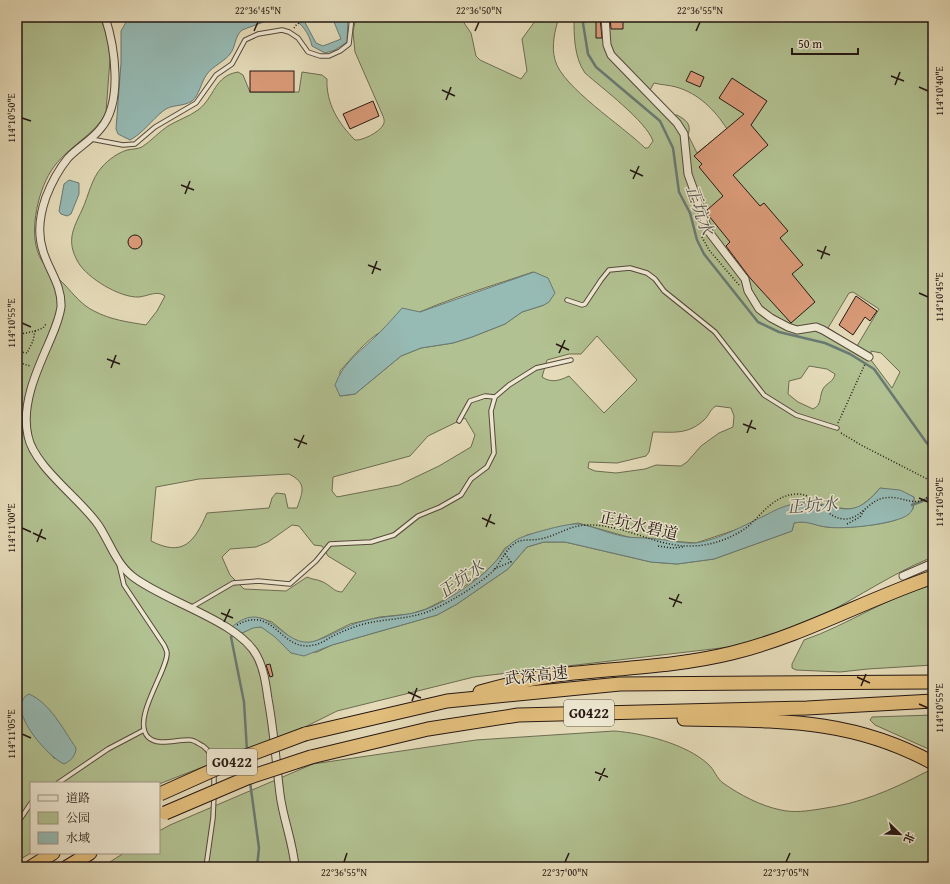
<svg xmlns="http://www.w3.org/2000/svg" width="950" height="884" viewBox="0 0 950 884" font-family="'Gentium Book Plus','Noto Serif SC',serif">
<rect width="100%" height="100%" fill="#e5dbb9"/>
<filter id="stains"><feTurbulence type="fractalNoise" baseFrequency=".005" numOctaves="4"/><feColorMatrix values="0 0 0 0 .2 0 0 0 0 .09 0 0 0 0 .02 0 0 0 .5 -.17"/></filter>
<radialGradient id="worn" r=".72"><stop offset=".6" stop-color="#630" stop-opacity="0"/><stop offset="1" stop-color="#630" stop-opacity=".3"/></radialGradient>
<g fill="#b2c191" stroke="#6c6c52" fill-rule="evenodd">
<path d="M17 17H100L108 38 110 59 106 112C97 134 65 148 51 171 37 193 27 238 42 261 48 270 57 277 65 285 73 294 83 306 94 311 111 320 128 322 146 325L157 311 165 296C157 290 148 296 139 297 120 298 87 278 78 262 66 241 73 229 82 210 89 195 91 179 102 167 109 159 118 153 127 150 132 149 138 149 142 147 151 141 159 132 168 126 178 120 188 117 198 110 215 97 214 76 238 72L243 75 250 92H299L302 72 322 75 327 79C326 103 338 123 355 140 362 141 380 132 383 125 385 122 384 119 383 116L355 52 353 32 356 17H460L471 33 476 56 480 60 521 79 527 71 522 39 538 17H559C555 30 551 46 555 60 562 87 623 126 645 148H648L653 141C646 121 602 88 585 73 574 57 574 36 574 17H933V532L929 538 930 555 928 559C892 574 860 596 825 614 797 627 768 638 738 646L474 677 337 711 303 728 159 784 31 783V853L17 861ZM654 83C662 85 669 85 676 87 698 93 715 110 727 129L697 153 688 135C692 124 686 120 677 115L668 116 663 110 666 106 649 92ZM533 272 544 305 522 312 505 324 472 337 453 343 421 348 401 356 355 394 340 396V371C352 358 366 340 382 331 428 304 483 289 533 272ZM853 292 879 309 857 346 828 328 849 293ZM597 336 637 380 604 413 569 376C559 381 551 383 542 377L547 360 569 354H581ZM871 351 881 353 900 372 892 388 871 360ZM809 366 827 369 835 374C834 382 826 383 823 389 819 397 822 405 813 409L798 402 788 394 789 381 801 378ZM716 406 731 408 734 416 733 427 719 433 701 446 687 462 681 466 656 465 645 469 616 473 595 471 588 468 589 462 617 463 646 456 649 452 653 432C673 432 688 435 704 420 709 416 710 409 716 406ZM465 418 475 435 471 447 439 466 399 485 337 497 332 491 333 477 410 456 428 436ZM289 474C307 483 303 491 297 508H288L285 494 276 493 272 498 269 508 207 513C194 543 183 557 151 541L156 487 199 479ZM880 488 914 497 913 509C908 512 903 516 898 519 885 525 841 529 827 527 814 526 809 519 794 523L792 531 714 559 677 564 651 562 565 542H544L527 547 508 569 457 604 437 615 332 645 317 652 291 653C282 645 271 626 257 627 252 627 247 631 242 633L260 618 272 622 291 638 299 642 308 643 316 641 350 624 380 617 410 614 426 609 444 600 483 574 495 563 505 548 527 535 578 523 632 538 696 543 813 504 847 509 858 508 872 497ZM292 525 299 526 314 545 322 546 328 556 356 573 342 592C334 592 330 585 323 582 317 579 313 580 307 577L286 591 244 589 230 575 222 557 230 549 256 547 268 542ZM22 713 55 759 33 734Z"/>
<path d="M933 585V665L868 669 840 672 796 670 792 668V664L804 640C848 625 888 596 933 585Z"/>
<path d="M933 715V751L875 725 870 720 872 717Z"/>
<path d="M614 731C643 733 686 744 708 764 714 769 717 779 723 783 740 795 761 806 781 810 794 813 807 811 820 809 862 803 889 791 926 772L933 770V867H102L124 853H159V831L170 825 313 764 476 740Z"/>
</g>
<g fill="#96bab4" stroke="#697973">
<path d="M129 17H277L242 30C234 37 236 47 230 54 225 61 213 66 207 74 201 82 199 96 192 101 183 107 171 104 163 111 152 120 143 133 130 140L118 134 116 129 121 63V31Z"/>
<path d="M290 17H302L316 43 323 46 341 39 332 17H348L347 42 335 50 325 53 312 46C309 33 302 23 290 17Z"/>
<path d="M69 180 79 183V194L71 214 67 216 61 214 59 211 64 184Z"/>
<path d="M534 272 548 278 555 293 549 302 544 305 522 312 505 324 472 337 453 343 421 348 401 356 355 394 340 396 335 385C344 360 363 350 381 331 388 324 395 316 402 308L420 312Z"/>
<path d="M880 488 900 490 914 497C914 503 914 510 909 514 898 524 842 530 827 527 815 526 807 520 794 523L792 531 714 559 677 564 651 562 565 542H544L527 547 508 569 457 604 437 615 332 645 304 656 291 653 275 637 261 627 253 628 242 633 232 627C268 595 283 651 315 641 332 636 346 625 364 621 384 615 407 617 427 609 448 600 479 581 494 563 502 555 506 546 516 540 523 535 568 523 577 524 587 524 608 533 618 535 632 539 644 537 657 539 670 540 683 544 696 543 721 539 744 525 766 515 775 510 788 504 799 503 837 500 849 526 880 488Z"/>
<path d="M29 694C50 703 63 729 76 748 76 755 71 761 64 764 48 757 3 707 29 694Z"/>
</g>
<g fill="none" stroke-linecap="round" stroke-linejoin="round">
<g stroke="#697973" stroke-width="2.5">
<path d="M582 17 588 54 596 67 660 121 673 148 679 192 690 213 697 240 704 254 758 322 779 332 825 343 850 354 874 369 926 442 933 449"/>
<path d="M912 505 933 497"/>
<path d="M234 633 231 637 244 702 247 751"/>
<path d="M248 760 249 773"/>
<path d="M250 782 259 848 257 867"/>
</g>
</g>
<g fill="#da9a78" stroke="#251712">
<path d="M596 17H600L602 38H596Z"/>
<path d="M610 17H623V29H611Z"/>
<rect x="250" y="71" width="44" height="21"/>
<path d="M691 71 704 77 700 87 686 81Z"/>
<path d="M732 78 767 101 751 125 768 145 733 175 760 206 764 203 788 231 780 238 803 265 792 274 815 302 791 323 750 278 726 246 730 242 709 216 707 210 723 196 699 167 702 164 694 156 744 114 719 98Z"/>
<path d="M373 101 379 116 350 129 343 114Z"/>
<circle cx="135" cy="242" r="7"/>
<path d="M856 296 877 311 870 321 865 317 853 335 839 325Z"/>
<path d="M270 664 273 676 270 677 266 665Z"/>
</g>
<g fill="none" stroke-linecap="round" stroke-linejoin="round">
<g stroke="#55483c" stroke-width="5.5">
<g id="lane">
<path d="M91 139 123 145 135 144 155 127 196 103 216 75 232 64 245 40 258 34 282 30 289 32 298 38 308 52 320 56H329L340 51 349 44 352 17"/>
<path d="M567 300 582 305 585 304 601 280 609 270 630 268 647 273 655 279 664 291 715 332 764 395 796 415 837 428"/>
<path d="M459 421 470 401 485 396 495 397"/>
<path d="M119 564 124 585 164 645C165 647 167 651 167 653 168 670 131 719 148 737 158 747 177 739 190 740 194 740 199 744 203 746 210 751 213 758 214 767"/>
<path d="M192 607 233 583 258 581 290 584 316 561 330 544 371 542 394 535 418 516 440 507 461 495 471 479 487 467 494 453 491 411 495 397 509 385 536 368 571 360"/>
<path d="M214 773V789"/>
<path d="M58 783 108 749 144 730"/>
<path d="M17 824 31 803"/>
<path d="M206 867 213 818 214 795"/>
</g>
</g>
<g stroke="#55483c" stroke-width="9">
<g id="street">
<path d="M105 17C115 47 123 102 101 128 92 140 78 147 68 158 59 169 51 184 46 197 40 214 37 233 43 251 49 271 62 285 61 307 59 321 53 333 48 345 36 372 21 406 28 436 34 467 82 500 99 526 110 543 116 563 132 576 163 601 239 621 257 656 264 669 266 685 268 699 274 731 276 762 280 794 283 819 293 842 295 867"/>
<path d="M605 17 607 45 611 55 677 123 684 134 688 174 709 232 745 279 748 291 759 309 771 318 788 327 797 330 816 327 823 330 869 357"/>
<path d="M903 576 933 563"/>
</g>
</g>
<g stroke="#251712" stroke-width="15">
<g id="highway">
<path d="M480 692C506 685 531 678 557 675 616 668 675 667 732 653 802 636 865 600 933 577"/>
<path d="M684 719C775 721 850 717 933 763"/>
<path d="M305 734 447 701 620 684 933 682"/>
<path d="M311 757 428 729 518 715 807 708 933 701"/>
<path d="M31 867 53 853"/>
<path d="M67 867 90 853"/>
</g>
</g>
<g stroke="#251712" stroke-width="1.5" stroke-dasharray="1 2" stroke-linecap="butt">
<path d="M294 28 297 24 313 17"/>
<path d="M702 237 709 250 739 285"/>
<path d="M35 331 43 328 46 324"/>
<path d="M17 360 20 352 17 346 21 334 35 331 33 341 27 353 20 352"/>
<path d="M17 362 30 366"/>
<path d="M838 423 865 364"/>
<path d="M841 433 861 445 933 482"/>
<path d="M847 524 860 517 865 509"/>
<path d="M658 546 672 548 683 547"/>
<path d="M505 554 511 562"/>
<path d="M494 569 513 561"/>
<path d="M237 625C275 604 280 653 314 645 320 644 326 640 331 637 343 631 355 626 368 623 391 618 415 619 436 608 452 601 483 582 495 569 501 561 505 551 514 544 521 538 531 541 540 539 557 536 569 525 588 525 624 524 656 547 691 546 710 546 730 539 746 528 762 515 773 495 797 494 819 494 824 518 844 519 860 520 869 500 884 498 905 494 918 513 933 490"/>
</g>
<use href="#lane" stroke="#eee8d2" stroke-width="3.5"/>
<use href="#street" stroke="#eee8d2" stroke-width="7"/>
<use href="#highway" stroke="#e2be7c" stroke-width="13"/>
<g stroke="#251712" stroke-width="15" stroke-linecap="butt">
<g id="highway-bridge">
<path d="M160 794 238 759 305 734"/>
<path d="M165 813 247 778 311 757"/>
</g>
</g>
<use href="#highway-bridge" stroke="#e2be7c" stroke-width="13"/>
</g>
<path fill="none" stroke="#251712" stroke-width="1.5" d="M254 31 258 22M475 31 479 22M696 31 700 22M891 76 904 81M895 85 900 72M919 87 928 91M442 90 455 96M446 100 451 87M22 118 31 121M630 170 643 176M633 179 639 166M181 185 194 190M185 194 190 181M817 250 830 255M821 259 826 246M368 265 381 270M372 274 377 261M919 293 928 297M22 323 31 327M556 344 569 350M559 353 565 340M107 359 120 364M111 368 116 355M743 424 756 429M747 433 752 420M294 439 307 444M298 448 304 435M919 498 928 502M482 518 495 524M486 527 491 514M22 528 31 532M33 533 46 539M37 542 42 529M669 598 682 603M673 607 679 594M221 613 233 618M224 622 230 609M857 677 870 683M861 686 866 674M408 692 421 698M412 701 417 688M919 704 928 708M22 734 31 738M595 772 608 777M599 781 605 768M344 862 347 853M565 862 569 853M786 862 790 853"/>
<g text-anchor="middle" stroke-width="3" stroke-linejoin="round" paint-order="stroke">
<g fill="#eee8d2" stroke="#61564c" stroke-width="1">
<rect x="564" y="700" width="50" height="26" rx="3"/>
<rect x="207" y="749" width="50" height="26" rx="3"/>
</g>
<g font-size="15" font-weight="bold" fill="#251712">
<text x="589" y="718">G0422</text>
<text x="232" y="767">G0422</text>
</g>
<g font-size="16" fill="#251712" stroke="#eee8d2">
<text transform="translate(639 525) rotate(13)" y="6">正坑水碧道</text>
<text transform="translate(536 675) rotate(-6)" y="6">武深高速</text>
</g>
<g font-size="17" font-style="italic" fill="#4d504b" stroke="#eee8d2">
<text transform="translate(700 210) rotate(71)" y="6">正坑水</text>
<text transform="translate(812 505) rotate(-4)" y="6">正坑水</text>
<text transform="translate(461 579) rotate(-35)" y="6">正坑水</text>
</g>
</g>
<rect width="950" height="884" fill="none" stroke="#e5dbb9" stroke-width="44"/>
<rect x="30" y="782" width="130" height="72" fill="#eee8d2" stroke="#9e9485"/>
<rect x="38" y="795" width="20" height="6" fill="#eee8d2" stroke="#9e9485"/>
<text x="66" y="802" font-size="12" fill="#251712">道路</text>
<rect x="38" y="812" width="20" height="12" fill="#b2c191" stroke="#9e9485"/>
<text x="66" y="822" font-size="12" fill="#251712">公园</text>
<rect x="38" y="832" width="20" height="12" fill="#96bab4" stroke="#9e9485"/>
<text x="66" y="842" font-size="12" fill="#251712">水域</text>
<g transform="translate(900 834) rotate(113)" stroke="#eee8d2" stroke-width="3" paint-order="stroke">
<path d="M0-3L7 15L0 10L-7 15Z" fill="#251712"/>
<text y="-6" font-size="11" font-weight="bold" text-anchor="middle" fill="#251712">北</text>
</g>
<path d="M792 48v6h66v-6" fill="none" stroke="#251712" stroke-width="2"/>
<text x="798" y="48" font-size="12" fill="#251712" stroke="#eee8d2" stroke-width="3" paint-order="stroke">50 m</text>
<rect x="22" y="22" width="906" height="840" fill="none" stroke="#251712" stroke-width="1.5"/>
<g font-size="10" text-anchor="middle" fill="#251712">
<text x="258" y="14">22°36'45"N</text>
<text x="479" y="14">22°36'50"N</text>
<text x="700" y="14">22°36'55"N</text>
<text transform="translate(939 91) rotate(-90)" y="4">114°10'40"E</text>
<text transform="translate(11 118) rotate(-90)" y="4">114°10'50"E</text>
<text transform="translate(939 297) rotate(-90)" y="4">114°10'45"E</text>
<text transform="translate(11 323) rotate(-90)" y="4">114°10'55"E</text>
<text transform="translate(939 502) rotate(-90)" y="4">114°10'50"E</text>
<text transform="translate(11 528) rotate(-90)" y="4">114°11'00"E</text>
<text transform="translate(939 708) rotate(-90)" y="4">114°10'55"E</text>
<text transform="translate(11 734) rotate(-90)" y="4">114°11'05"E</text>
<text x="344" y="876">22°36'55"N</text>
<text x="565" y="876">22°37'00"N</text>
<text x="786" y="876">22°37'05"N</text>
</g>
<rect width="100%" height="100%" filter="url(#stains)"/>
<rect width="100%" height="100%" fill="url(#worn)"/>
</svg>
